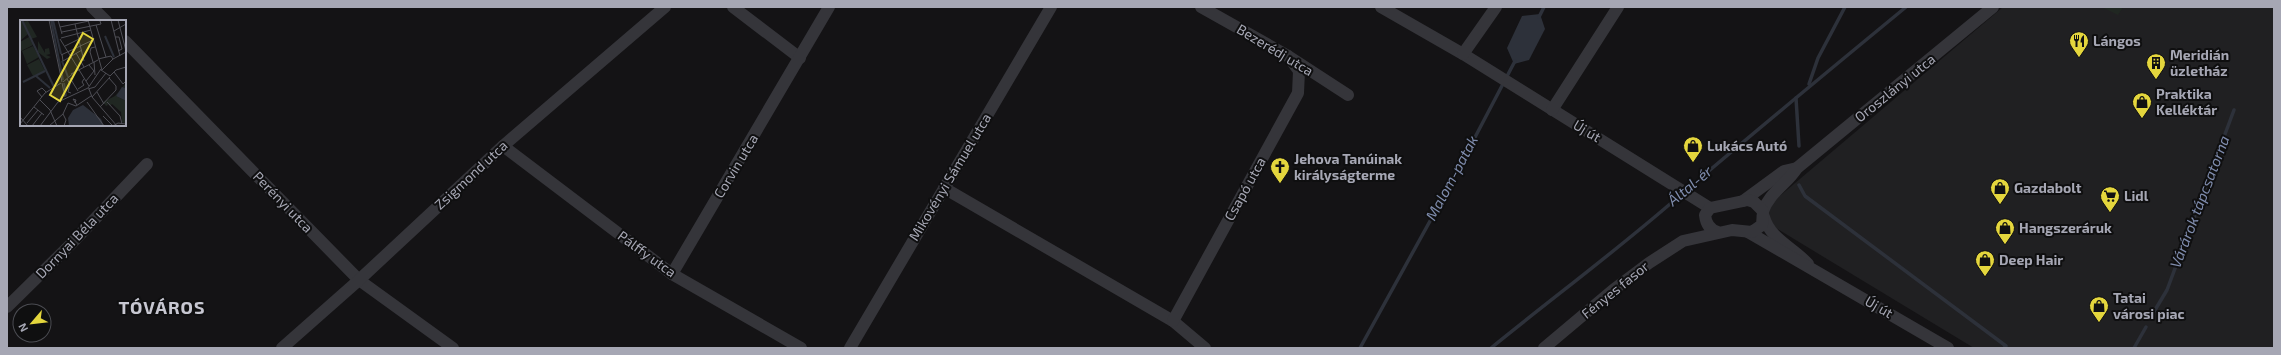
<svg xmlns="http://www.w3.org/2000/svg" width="2281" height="355" viewBox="0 0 2281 355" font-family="'Exo 2',sans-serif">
<rect width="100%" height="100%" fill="#141315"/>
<path fill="#202022" d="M2003 7H2274V348H1974L1756 216Z"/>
<path fill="#202722" d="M2102 7H2123L2118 15Z"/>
<path fill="#2d313a" d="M1540 14 1545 29 1529 60 1514 64 1507 48 1522 16Z"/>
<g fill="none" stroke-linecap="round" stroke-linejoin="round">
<g stroke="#2d313a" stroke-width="3.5">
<path d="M1539 17 1544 7"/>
<path d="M1809 84 1818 58 1845 7"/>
<path d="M1796 98 1799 146"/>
<path d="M1799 185 1805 196 2006 346 2004 348"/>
<path d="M2152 315 2167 290 2234 110"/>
<path d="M1360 348 1451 183 1515 61"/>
<path d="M1491 348C1550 300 1612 254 1670 204 1748 137 1827 72 1906 7"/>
<path d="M2134 348 2146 327"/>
</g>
<g stroke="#35353a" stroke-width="12">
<path d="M92 7 106 21"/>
<path d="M733 7 800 58"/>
<path d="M1201 7 1288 56 1348 95"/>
<path d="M1381 7 1463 54 1710 208"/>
<path d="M125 41 359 280 453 348"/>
<path d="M1463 54 1496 7"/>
<path d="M1552 110 1618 7"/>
<path d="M503 146 672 274 801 348"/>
<path d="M944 188 1173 321 1205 348"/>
<path d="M1743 201 1784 171 1797 168"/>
<path d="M1763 211C1769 193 1787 184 1797 168L1993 7"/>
<path d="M1764 217C1770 239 1794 248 1808 264"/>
<path d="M1748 232 1948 348"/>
<path d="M672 274 829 7"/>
<path d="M7 307 70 245 147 164"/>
<path d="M1173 321 1298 93 1299 71 1288 56"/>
<path d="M282 348 359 280 503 146 665 7"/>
<path d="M850 348 1051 7"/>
<path d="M1544 348 1613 290 1649 263 1683 241 1732 230 1752 232 1762 225 1763 211 1754 202 1748 200 1710 208 1705 215C1706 224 1710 230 1718 232"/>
</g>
</g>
<defs>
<g id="restaurant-pin" transform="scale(1)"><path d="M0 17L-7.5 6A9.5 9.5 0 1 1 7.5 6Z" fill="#e4d63d" stroke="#0f0f10"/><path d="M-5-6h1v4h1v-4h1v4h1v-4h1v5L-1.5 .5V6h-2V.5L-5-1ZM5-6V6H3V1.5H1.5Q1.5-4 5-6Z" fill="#111"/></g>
<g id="building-pin" transform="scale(1)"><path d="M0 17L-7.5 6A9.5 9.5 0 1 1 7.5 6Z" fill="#e4d63d" stroke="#0f0f10"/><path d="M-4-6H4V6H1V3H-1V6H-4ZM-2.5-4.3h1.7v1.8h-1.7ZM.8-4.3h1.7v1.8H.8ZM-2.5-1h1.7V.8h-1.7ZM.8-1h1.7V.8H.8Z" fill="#111"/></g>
<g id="shop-pin" transform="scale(1)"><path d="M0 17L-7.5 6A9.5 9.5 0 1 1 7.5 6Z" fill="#e4d63d" stroke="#0f0f10"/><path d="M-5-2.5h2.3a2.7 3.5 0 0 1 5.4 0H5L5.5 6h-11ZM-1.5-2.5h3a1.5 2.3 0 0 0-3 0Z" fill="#111"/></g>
<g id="church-pin" transform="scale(1)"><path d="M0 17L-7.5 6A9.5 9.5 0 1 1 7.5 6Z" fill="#e4d63d" stroke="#0f0f10"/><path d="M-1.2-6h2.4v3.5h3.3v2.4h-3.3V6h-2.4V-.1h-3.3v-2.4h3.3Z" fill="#111"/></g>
<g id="supermarket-pin" transform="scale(1)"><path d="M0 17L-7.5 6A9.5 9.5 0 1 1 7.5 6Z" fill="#e4d63d" stroke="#0f0f10"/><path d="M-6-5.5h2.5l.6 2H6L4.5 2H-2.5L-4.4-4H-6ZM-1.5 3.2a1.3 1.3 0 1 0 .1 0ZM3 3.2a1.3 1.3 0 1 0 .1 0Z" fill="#111"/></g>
</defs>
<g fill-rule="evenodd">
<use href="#restaurant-pin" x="2079" y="41"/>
<use href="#building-pin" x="2156" y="63"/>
<use href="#shop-pin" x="2142" y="102"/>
<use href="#shop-pin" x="1693" y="146"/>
<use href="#church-pin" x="1280" y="167"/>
<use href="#shop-pin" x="2000" y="188"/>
<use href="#supermarket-pin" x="2110" y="196"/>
<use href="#shop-pin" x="2005" y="228"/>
<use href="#shop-pin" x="1985" y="260"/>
<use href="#shop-pin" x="2099" y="306"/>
</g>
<g text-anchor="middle" stroke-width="4" stroke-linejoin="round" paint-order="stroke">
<g font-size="14" font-weight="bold" fill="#a6a7b4" stroke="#0f0f10" text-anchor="start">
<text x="2093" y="46">Lángos</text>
<text x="2170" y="60">Meridián<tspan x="2170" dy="16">üzletház</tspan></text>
<text x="2156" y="99">Praktika<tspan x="2156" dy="16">Kelléktár</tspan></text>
<text x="1707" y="151">Lukács Autó</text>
<text x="1294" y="164">Jehova Tanúinak<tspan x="1294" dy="16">királyságterme</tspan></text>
<text x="2014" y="193">Gazdabolt</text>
<text x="2124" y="201">Lidl</text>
<text x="2019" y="233">Hangszeráruk</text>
<text x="1999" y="265">Deep Hair</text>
<text x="2113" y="303">Tatai<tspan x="2113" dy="16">városi piac</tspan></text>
</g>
<g font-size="14" fill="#a6a7b4" stroke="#0f0f10">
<text transform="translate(1275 50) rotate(31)" y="5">Bezerédj utca</text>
<text transform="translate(1895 88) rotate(-39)" y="5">Oroszlányi utca</text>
<text transform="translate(1587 131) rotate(31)" y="5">Új út</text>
<text transform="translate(736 166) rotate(-59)" y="5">Corvin utca</text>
<text transform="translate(471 175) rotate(-43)" y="5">Zsigmond utca</text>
<text transform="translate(950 177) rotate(-59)" y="5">Mikovényi Sámuel utca</text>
<text transform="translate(1245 189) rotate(-61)" y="5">Csapó utca</text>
<text transform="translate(283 202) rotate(46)" y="5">Perényi utca</text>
<text transform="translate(77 236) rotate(-46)" y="5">Dornyai Béla utca</text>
<text transform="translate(647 254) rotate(36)" y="5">Pálffy utca</text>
<text transform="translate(1615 290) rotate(-39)" y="5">Fényes fasor</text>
<text transform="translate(1879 307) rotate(30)" y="5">Új út</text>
</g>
<g font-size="15" font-style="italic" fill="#7f8cad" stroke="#0f0f10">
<text transform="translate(1452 178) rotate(-62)" y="5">Malom-patak</text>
<text transform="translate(1690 186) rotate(-40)" y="5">Által-ér</text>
<text transform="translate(2200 202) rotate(-69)" y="5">Várárok tápcsatorna</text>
</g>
<g font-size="18" font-weight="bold" letter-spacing="1" fill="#c7c7d1" stroke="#0f0f10">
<text x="162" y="314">TÓVÁROS</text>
</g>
</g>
<g transform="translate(20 20)">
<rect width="106" height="106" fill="#141315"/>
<path d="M0 0H8L2 2 8 1 17 17 11 19 8 14 0 21ZM9 17 13 25 1 31 0 22ZM18 21 25 33V29L29 28 30 34 26 35 31 37 27 39 18 32ZM13 26 19 37 7 44 2 31ZM19 39 25 51 13 56 7 45ZM106 63V68L102 67 96 76 106 81V104L102 102 101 92 92 84 90 86 87 82 88 85 86 86 83 82 95 76Z" fill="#202722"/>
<path d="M102 67 106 68V81L96 76ZM63 85 81 99 84 106H49L48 98 53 90Z" fill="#2d313a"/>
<path fill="none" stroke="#2d313a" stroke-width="2" d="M2 0 34 67M31 0 43 60M33 0 41 34M85 16 94 37M42 41 48 57M16 56 30 68M3 62 25 51M44 63 46 76"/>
<path fill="none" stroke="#4e4e55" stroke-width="1" d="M29 0 42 62M38 0 42 14M68 0 82 50M91 0 100 36M98 0 106 31M55 4 64 41M76 5 86 37M40 7 69 1M94 11 106 4M42 12 81 4 80 1M95 17H99L102 29 98 31M41 18 71 10M40 19 69 66M45 26 59 19M56 33 64 47M42 34 43 41 62 30M41 35 73 20M78 39 91 36 93 39M73 42 70 32 71 28 75 27M74 42 75 55M81 50 90 56 96 50 106 47M82 50 93 39 106 32M94 52 103 64 106 61M51 54 78 40M50 58 58 71M47 59 50 64 48 72 51 73M66 61 74 51 69 45M43 62 57 50M42 63 45 77M68 68 81 49M58 69 64 65 62 62 64 59M68 69 75 67 86 53M69 69 72 77 97 106M77 72 84 84M22 77 17 71 22 68 26 72M72 77 90 57M20 80 30 90 37 106M67 82 84 106M87 82 100 96 102 104M55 83 56 80 53 79 57 85M14 87 24 95M80 87 96 70V66L89 58M43 94 48 83 56 86 71 76M43 94 46 100 44 106M83 96 93 106M0 97 8 106M7 103 18 90M0 104 25 73 41 63M12 106 22 93M20 106 38 82 68 68M29 106 43 94M93 106 98 103 106 104"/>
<path fill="#e4d63d" fill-opacity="0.15" stroke="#e4d63d" stroke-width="2" d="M63 13 73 19 40 81 30 75Z"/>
<rect width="106" height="106" fill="none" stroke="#a6a7b4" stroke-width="2"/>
</g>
<rect width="2281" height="355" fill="none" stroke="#a6a7b4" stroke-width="16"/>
<g transform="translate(32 323) rotate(242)"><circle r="19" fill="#0f0f10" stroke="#4b4c52"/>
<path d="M0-3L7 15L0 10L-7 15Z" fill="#e4d63d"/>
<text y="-6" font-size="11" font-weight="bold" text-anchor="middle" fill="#a6a7b4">N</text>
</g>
</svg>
